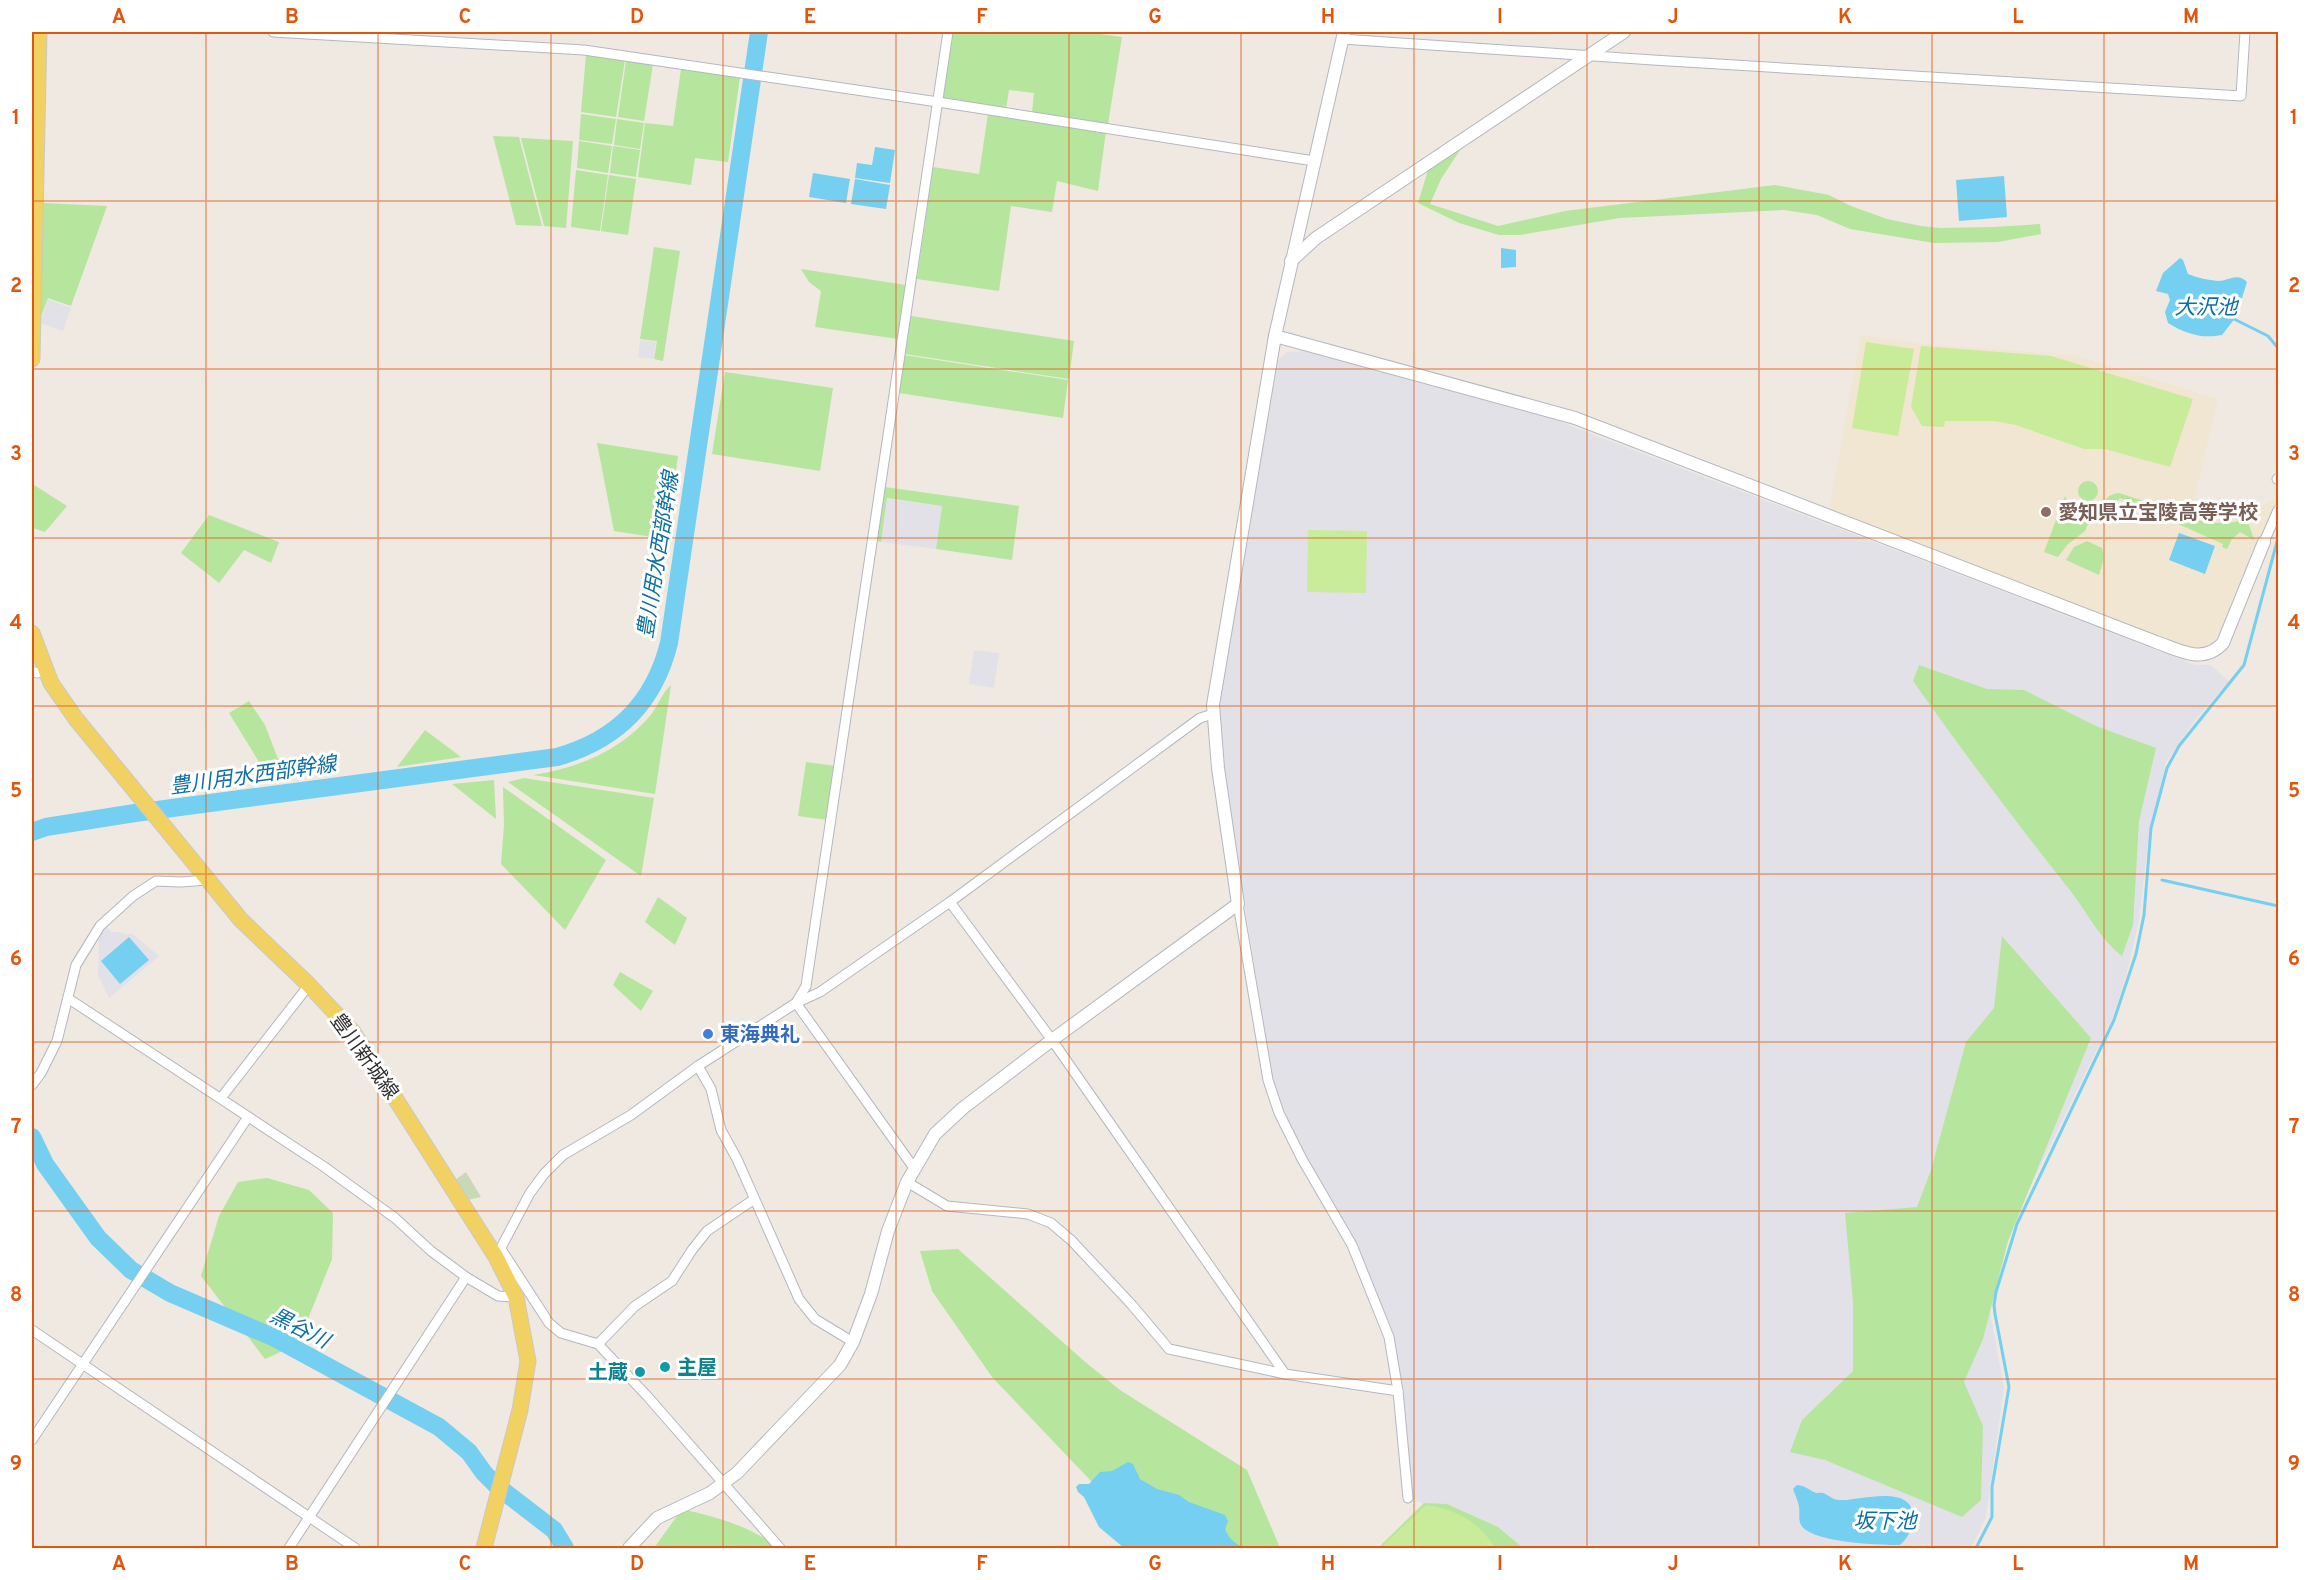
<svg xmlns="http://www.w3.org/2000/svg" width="2310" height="1580" viewBox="0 0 2310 1580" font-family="Overpass,'Noto Sans JP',sans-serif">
<rect width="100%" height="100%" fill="#efe9e1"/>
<g fill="#e3e1e8">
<path d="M48 299 71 308 63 331 40 323Z"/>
<path d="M640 340 656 342 653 359 638 357Z"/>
<path d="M1305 351 1550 418 2195 665H2210L2229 681 2196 719 2166 762 2148 842 2139 920 2127 972 2114 1014 2017 1214 1988 1302 2004 1387 1986 1517 1971 1548H1502L1478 1524 1411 1499 1390 1334 1382 1308 1353 1242 1305 1159 1272 1083 1216 715 1276 362 1287 352Z"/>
<path d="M887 499 942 506 936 549 881 542Z"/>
<path d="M974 650 999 653 994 688 969 684Z"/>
<path d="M105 925 111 932H120L127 935 131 933 159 956 109 998 98 975 99 940 96 937Z"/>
</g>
<path fill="#f0e6d1" d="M1861 335 1922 344 2074 355 2218 399 2193 504 2211 510H2237L2263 505 2278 498V507L2223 632 2211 644 2192 650 1829 511Z"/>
<g fill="#b6e59e">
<path d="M953 32H1085L1122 37 1108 124 1032 113 1034 93 1009 90 1006 109 943 99Z"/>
<path d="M586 55 625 60 616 117 581 112Z"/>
<path d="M626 61 653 64 644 121 618 117Z"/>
<path d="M681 69 740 77 728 162 695 158 691 185 638 177 645 123 673 126Z"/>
<path d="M581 114 616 119 612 144 579 140Z"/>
<path d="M988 114 1106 131 1098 191 1057 181 1052 212 1011 206 999 291 917 279 933 167 979 174Z"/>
<path d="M617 119 644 123 640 149 614 145Z"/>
<path d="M493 136 519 137 542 226 516 225Z"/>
<path d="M521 138 573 141 566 228 544 226Z"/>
<path d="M579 141 612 146 608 173 577 168Z"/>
<path d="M613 146 640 150 636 177 610 173Z"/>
<path d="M1460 150 1441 179 1430 204 1498 226 1565 211 1775 185 1829 195 1851 206 1887 219 1921 226 1940 228 1994 227 2040 224 2041 234 1998 242 1934 243 1850 229 1817 215 1784 210 1620 218 1520 235H1499L1459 223 1418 203 1428 170Z"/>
<path d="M576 170 608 175 600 231 571 227Z"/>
<path d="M609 175 636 179 628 235 601 231Z"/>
<path d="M43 203 107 206 71 306 48 298 39 322Z"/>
<path d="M654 247 680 251 663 361 654 359 657 341 640 339Z"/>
<path d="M801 269 906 285 898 339 815 327 821 291 809 282Z"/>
<path d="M911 316 1074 341 1069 379 905 354Z"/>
<path d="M904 355 1068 380 1063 418 899 393Z"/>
<path d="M725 372 833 388 820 471 712 454Z"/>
<path d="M597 443 678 456 666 539 614 531Z"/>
<circle cx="2088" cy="491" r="10"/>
<path d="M34 485 67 506 45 532 33 528Z"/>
<path d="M885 487 1019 506 1012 560 936 549 942 506 887 498 881 542 877 541Z"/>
<path d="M2118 493C2159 503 2204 534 2247 519L2254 540 2240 532 2232 539 2227 549 2222 547 2223 544 2120 498 2107 517C2100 505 2105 495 2118 493Z"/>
<path d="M2065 496C2069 507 2075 513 2087 515L2089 522 2085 531 2067 545 2058 557 2044 552Z"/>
<path d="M209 515 279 542 271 563 244 550 219 583 181 553Z"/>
<path d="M2087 541 2102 548C2105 559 2102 565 2099 575L2066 560 2074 547Z"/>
<path d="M1919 665 1987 689 2024 690 2096 726 2156 748 2139 821 2133 925 2122 956C2099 938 2087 912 2069 889 2015 821 1963 752 1913 681Z"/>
<path d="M671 685 655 794 533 775C578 768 620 751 650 716 658 706 662 693 671 685Z"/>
<path d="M249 701 265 725 286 780 257 784 256 780 264 770 229 713Z"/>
<path d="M425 730 461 757 397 767Z"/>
<path d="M806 762 836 766 828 820 798 816Z"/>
<path d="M524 778 654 798 641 876 508 782Z"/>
<path d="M494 780 496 819 452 784Z"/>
<path d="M503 787 606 860 565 930 501 864 504 825Z"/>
<path d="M658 897 687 918 675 945 645 922Z"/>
<path d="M2002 936 2091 1038 2008 1241 1983 1339 1964 1382 1983 1426 1981 1500 1962 1517 1825 1460 1790 1452 1802 1420 1853 1371V1302L1845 1213 1917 1207 1931 1170 1966 1042 1994 1008Z"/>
<path d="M620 972 653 991 641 1011 613 985Z"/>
<path d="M267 1178 309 1190 333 1213 332 1259 298 1344 265 1359 201 1276 219 1216 238 1182Z"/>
<path d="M958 1249 1084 1361 1120 1390 1247 1470 1280 1548H1153L1131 1523 992 1377 932 1291 920 1251Z"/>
<path d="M1424 1503 1447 1504 1498 1527 1523 1548H1378Z"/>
<path d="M682 1509C719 1518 748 1525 779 1548H654Z"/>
</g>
<path fill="#c8d9b8" d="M466 1172 481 1197 467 1200 455 1180Z"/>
<g fill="#c9ec9a">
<path d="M1866 342 1914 349 1898 436 1852 428Z"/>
<path d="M1921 346 2051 356 2193 399 2170 467 2105 449H2084L2016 425 1995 421H1945L1944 427 1922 426 1911 407Z"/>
<path d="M1308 530 1367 531 1366 593 1307 592Z"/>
<path d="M1426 1505C1455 1509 1480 1522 1495 1548H1380Z"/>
</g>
<g fill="#75cff0">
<path d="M875 147 895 150 890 183 855 178 857 163 872 165Z"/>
<path d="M813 173 850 179 846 203 809 197Z"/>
<path d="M2004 176 2007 217 1959 221 1956 180Z"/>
<path d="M855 179 890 185 886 209 851 204Z"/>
<path d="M1501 248 1516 250V267L1501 268Z"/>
<path d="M2180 258 2183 260 2188 274C2198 278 2208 280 2218 281 2229 281 2237 272 2247 282L2236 317 2222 335C2202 339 2186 334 2168 323L2165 312 2170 300 2168 294 2156 291 2163 273Z"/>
<path d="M2179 533 2215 546 2205 574 2169 560Z"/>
<path d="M129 937 149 960 120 984 101 961Z"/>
<path d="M1128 1462 1133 1464 1140 1479 1157 1489 1179 1495 1189 1502 1225 1515 1228 1521 1225 1529C1229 1539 1235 1544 1245 1548H1124L1099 1527 1084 1497 1078 1492 1076 1487 1079 1484H1089L1100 1472 1112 1471Z"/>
<path d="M1797 1485C1805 1486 1808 1489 1814 1492 1817 1494 1820 1492 1823 1493 1829 1495 1832 1500 1840 1500 1858 1501 1912 1483 1913 1516 1914 1526 1908 1538 1900 1545 1880 1545 1812 1543 1801 1525 1798 1520 1800 1512 1799 1507 1798 1500 1795 1495 1793 1489Z"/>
</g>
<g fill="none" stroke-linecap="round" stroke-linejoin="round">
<g stroke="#75cff0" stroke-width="3">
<path d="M2234 319 2268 336 2278 348"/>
<path d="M2162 880 2278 906"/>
<path d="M1976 1548 1992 1517V1487L2009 1387 1995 1314 1994 1305 1996 1292 2017 1224 2114 1020 2136 954 2144 915 2151 828 2167 768 2179 746 2244 665 2278 538"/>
</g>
<g stroke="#75cff0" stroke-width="18">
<path d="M32 832 46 827 135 813 557 757C617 740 654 703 669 643L759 32"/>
<path d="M32 1137 45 1164 98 1238 131 1270 170 1293 275 1338 439 1427 469 1452 484 1473 498 1487 554 1530 565 1548"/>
</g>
<g stroke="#b4b7c1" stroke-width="11">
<g id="minor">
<path d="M273 32 584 50 938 102 1314 161"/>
<path d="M1342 39 1653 60 2241 96 2245 32"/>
<path d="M2277 479H2278"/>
<path d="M2264 542 2278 510"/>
<path d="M32 671 37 673 44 670"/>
<path d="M950 902 1052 1040 1285 1374"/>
<path d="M1238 904 1268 1080 1279 1113 1302 1159 1352 1245 1389 1337 1398 1391 1408 1498"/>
<path d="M69 999 323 1166 395 1218 431 1251 466 1277 498 1296 516 1297"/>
<path d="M796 1003 806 986 948 32"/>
<path d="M796 1003 914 1168"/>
<path d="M698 1066 711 1089 721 1130 737 1159 799 1299 815 1319 853 1342"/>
<path d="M32 1085 41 1073 57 1041 76 965 100 926 133 896 156 881 181 882 207 880"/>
<path d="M221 1098 309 985"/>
<path d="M907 1182 947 1206 1028 1214 1051 1223 1072 1241 1132 1305 1169 1349 1285 1374 1398 1391"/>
<path d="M501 1249 549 1323 561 1333 598 1344 648 1397 780 1548"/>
<path d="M496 1257 530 1193 544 1174 563 1155 631 1115 698 1066 796 1003 820 992 950 902 1200 718 1213 714"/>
<path d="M32 1330 355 1548"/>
<path d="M598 1344 635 1306 672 1281 692 1250 707 1231 753 1200"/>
<path d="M32 1440 248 1117"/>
<path d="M289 1548 466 1277"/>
</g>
</g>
<g stroke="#b4b7c1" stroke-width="14">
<g id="tertiary">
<path d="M1291 261 1316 238 1624 32"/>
<path d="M1275 336 1575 418 2156 642C2179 650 2203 665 2223 643L2264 542"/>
<path d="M629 1548 657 1518 710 1493 737 1473 840 1365 853 1342 871 1294 888 1231 907 1182 935 1134 963 1108 1052 1040 1238 904 1218 768 1213 705 1275 336 1344 32"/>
</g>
</g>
<g stroke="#c9c9c9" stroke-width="17">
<g id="primary">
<path d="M32 359 39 32"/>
<path d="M32 633 51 683 76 719 241 920 309 985 353 1032 496 1257 516 1297 528 1361 520 1410 484 1548"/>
</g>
</g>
<use href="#minor" stroke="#fff" stroke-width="9"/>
<use href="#tertiary" stroke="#fff" stroke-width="12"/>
<use href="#primary" stroke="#f2d163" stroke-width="15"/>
</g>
<path fill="none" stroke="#df570e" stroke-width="1.5" stroke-opacity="0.55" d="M206 32V1548M378 32V1548M551 32V1548M723 32V1548M896 32V1548M1069 32V1548M1241 32V1548M1414 32V1548M1587 32V1548M1759 32V1548M1932 32V1548M2104 32V1548M32 201H2278M32 369H2278M32 538H2278M32 706H2278M32 874H2278M32 1042H2278M32 1211H2278M32 1379H2278"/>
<circle fill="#8d6e63" stroke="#fff" stroke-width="2" cx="2046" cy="512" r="6"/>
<circle fill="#3f7fe0" stroke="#fff" stroke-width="2" cx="708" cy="1034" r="6"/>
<g fill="#0f9aa8" stroke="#fff" stroke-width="2">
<circle cx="665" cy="1367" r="6"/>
<circle cx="640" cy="1372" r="6"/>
</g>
<g text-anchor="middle" stroke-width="6" stroke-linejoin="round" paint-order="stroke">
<g font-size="20" font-weight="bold" fill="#785e54" stroke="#fff" text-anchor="start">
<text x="2058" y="519">愛知県立宝陵高等学校</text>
</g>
<g font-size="20" font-weight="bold" fill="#366cbe" stroke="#fff" text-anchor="start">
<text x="720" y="1041">東海典礼</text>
</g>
<g font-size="20" fill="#2e2e2e" stroke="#fff">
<text transform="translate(365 1056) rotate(54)" y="7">豊川新城線</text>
</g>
<g font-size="20" font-weight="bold" fill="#0d838f" stroke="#fff" text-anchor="start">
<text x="677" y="1374">主屋</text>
<text x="628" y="1379" text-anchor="end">土蔵</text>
</g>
<g font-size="21" font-style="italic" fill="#0d6fa3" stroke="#fff">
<text x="2206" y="314">大沢池</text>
<text transform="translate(658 555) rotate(-81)" y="7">豊川用水西部幹線</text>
<text transform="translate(253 775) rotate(-8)" y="7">豊川用水西部幹線</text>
<text transform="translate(300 1328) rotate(27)" y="7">黒谷川</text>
<text x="1885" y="1528">坂下池</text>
</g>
</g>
<rect width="2310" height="1580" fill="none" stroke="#ffffff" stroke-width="66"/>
<rect x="33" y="33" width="2244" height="1514" fill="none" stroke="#df570e" stroke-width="2"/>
<g font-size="20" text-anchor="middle" font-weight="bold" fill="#df570e">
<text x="119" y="23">A</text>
<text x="292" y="23">B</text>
<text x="465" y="23">C</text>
<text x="637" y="23">D</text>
<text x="810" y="23">E</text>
<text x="982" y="23">F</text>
<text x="1155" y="23">G</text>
<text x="1328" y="23">H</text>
<text x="1500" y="23">I</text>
<text x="1673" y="23">J</text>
<text x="1845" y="23">K</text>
<text x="2018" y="23">L</text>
<text x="2191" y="23">M</text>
<text x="16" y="124">1</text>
<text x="2294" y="124">1</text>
<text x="16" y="292">2</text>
<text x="2294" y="292">2</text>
<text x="16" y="460">3</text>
<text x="2294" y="460">3</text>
<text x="16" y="629">4</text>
<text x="2294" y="629">4</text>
<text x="16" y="797">5</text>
<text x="2294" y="797">5</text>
<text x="16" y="965">6</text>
<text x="2294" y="965">6</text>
<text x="16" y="1133">7</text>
<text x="2294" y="1133">7</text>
<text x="16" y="1301">8</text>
<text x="2294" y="1301">8</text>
<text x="16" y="1470">9</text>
<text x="2294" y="1470">9</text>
<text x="119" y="1570">A</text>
<text x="292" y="1570">B</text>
<text x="465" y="1570">C</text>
<text x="637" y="1570">D</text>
<text x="810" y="1570">E</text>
<text x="982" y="1570">F</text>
<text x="1155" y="1570">G</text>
<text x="1328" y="1570">H</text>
<text x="1500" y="1570">I</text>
<text x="1673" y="1570">J</text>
<text x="1845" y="1570">K</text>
<text x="2018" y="1570">L</text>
<text x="2191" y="1570">M</text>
</g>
</svg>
